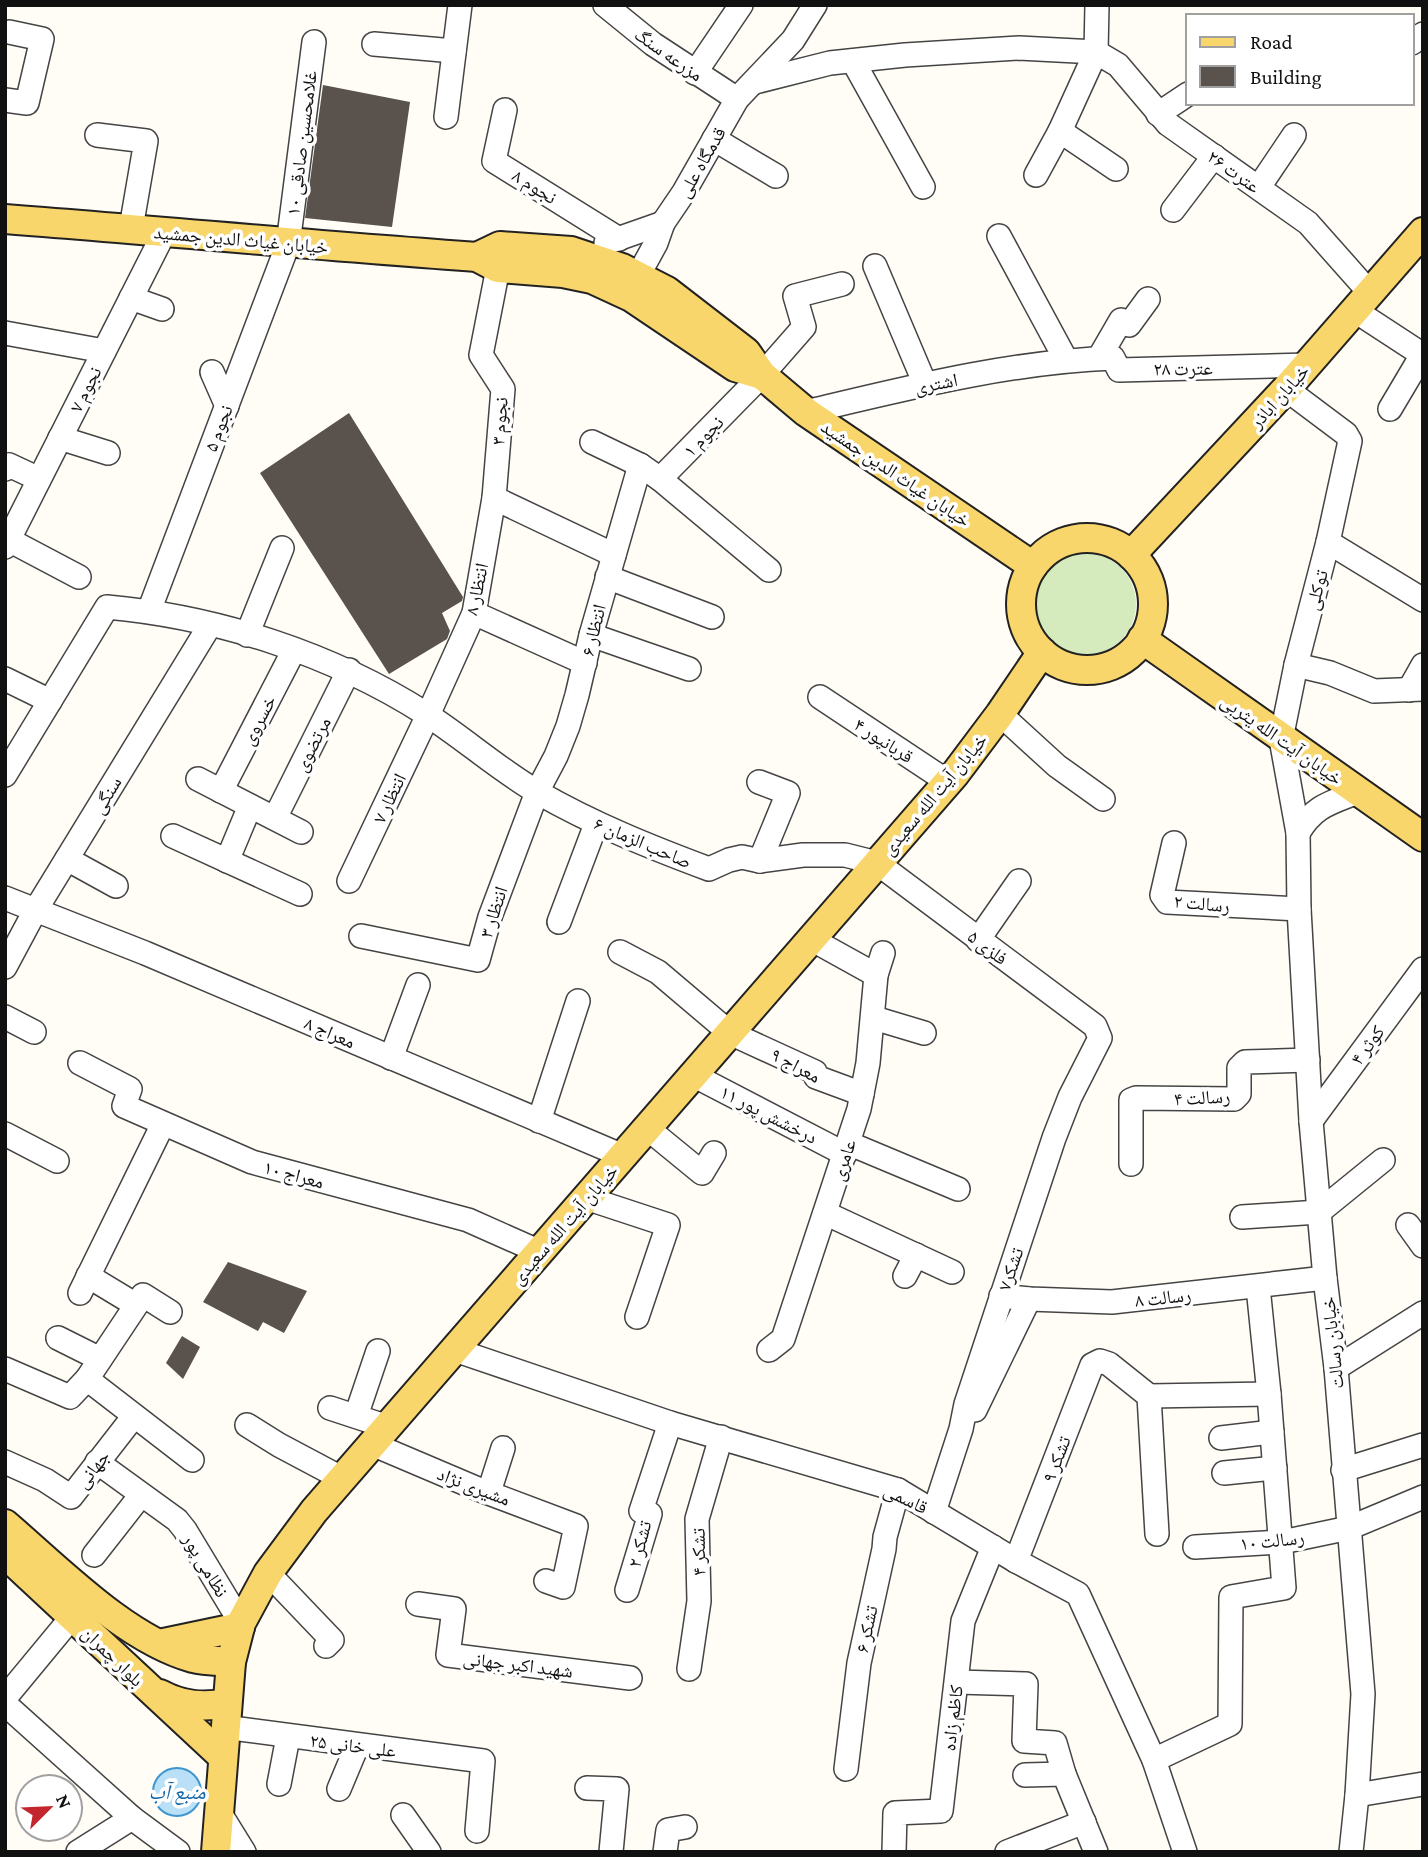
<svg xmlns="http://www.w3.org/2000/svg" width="1428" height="1857" viewBox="0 0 1428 1857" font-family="'Crimson Pro','Noto Naskh Arabic',serif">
<rect width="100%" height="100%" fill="#fffdf5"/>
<circle fill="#d5ebbd" cx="1085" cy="604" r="51"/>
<circle fill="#b9e0f7" stroke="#3f96cf" stroke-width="2" cx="177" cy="1792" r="24"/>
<g fill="#5a524d">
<path d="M323 85 410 102 392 227 305 218Z"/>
<path d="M349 413 463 597 462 601 442 613 450 631 447 639 389 674 260 473Z"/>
<path d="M228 1262 307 1291 284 1333 263 1322 258 1331 203 1302Z"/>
<path d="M182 1336 200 1347 183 1379 166 1363Z"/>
</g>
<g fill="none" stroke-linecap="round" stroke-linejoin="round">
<g stroke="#444" stroke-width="26">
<g id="minor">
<path d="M605 5 653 44 737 99"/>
<path d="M1412 43 1423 34"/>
<path d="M374 44 454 51"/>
<path d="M853 61 923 187"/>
<path d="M695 73 741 5"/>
<path d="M755 82 830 63 905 55 1019 48 1096 52 1118 65 1168 124 1308 223 1370 293"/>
<path d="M5 100 27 103 42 39 9 32"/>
<path d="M505 110 494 161 619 239"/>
<path d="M1158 114 1188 94"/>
<path d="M446 117 460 5"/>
<path d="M1060 131 1116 169"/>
<path d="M97 135 146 141 131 228"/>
<path d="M714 139 776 176"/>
<path d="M1036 175 1060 131 1096 52 1097 5"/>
<path d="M1259 187 1294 135"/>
<path d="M1173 210 1214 156"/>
<path d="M999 236 1066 360"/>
<path d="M606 243 663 223"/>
<path d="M875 266 925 384"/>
<path d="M632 293 638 276 656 243 663 223 684 192 737 99 793 40 815 5"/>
<path d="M131 298 162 309"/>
<path d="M1354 310 1423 355"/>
<path d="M5 333 104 351"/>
<path d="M1099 358 1121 320 1129 325 1148 299"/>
<path d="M212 372 227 406"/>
<path d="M1286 389 1346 434 1350 441 1328 542 1296 665 1281 739 1298 833 1299 909 1311 1121 1325 1278 1336 1368 1363 1694 1357 1795 1351 1852"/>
<path d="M1390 409 1422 355"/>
<path d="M806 412C907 388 1009 362 1113 358L1119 370 1307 365"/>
<path d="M60 438 108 453"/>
<path d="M592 442 640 465 660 479 762 375 804 327 795 296 842 284"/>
<path d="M5 469 9 465 39 479"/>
<path d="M660 479 769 570"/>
<path d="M494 498 614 555"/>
<path d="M9 540 79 577"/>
<path d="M1328 542 1423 600"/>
<path d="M5 547 165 231"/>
<path d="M607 577 712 617"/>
<path d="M149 611 288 244 314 42"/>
<path d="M474 613 585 663"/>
<path d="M247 635 282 548"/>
<path d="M591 635 689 669"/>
<path d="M1296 665 1330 673 1374 691 1423 689"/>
<path d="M5 679 50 701"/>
<path d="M1409 690 1423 665"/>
<path d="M820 697 948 782"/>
<path d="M1000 714 1057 766 1103 799"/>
<path d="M5 775 107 607C218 617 332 654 426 714 465 739 499 770 539 793 593 824 650 847 709 869L729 860 742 857 760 861 803 855H845L877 863 1095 1026 1100 1038 1070 1097 1054 1138 966 1404 961 1429 934 1512"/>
<path d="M198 779 301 832"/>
<path d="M759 782 788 793 760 861"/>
<path d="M221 791 294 650"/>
<path d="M275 818 349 670"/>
<path d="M1298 833C1314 806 1330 803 1358 792"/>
<path d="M173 836 300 894"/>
<path d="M1174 843 1162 895 1167 902 1299 909"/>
<path d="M67 859 116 886"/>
<path d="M227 861 250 806"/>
<path d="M349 881 428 715 474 613 494 498 503 389 481 355 498 268"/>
<path d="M5 898 145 953 623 1156"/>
<path d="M559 922 596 824"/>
<path d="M361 936 478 960 490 917 537 792 556 756 568 726 577 695 591 635 640 465"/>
<path d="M811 939 876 975"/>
<path d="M978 940 1019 881"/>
<path d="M620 952 658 972 730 1033 815 1072 816 1077 862 1094"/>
<path d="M5 967 35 911 210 625"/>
<path d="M5 1017 34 1032"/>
<path d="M874 1018 924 1033"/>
<path d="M391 1058 418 985"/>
<path d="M80 1063 130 1089 124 1106 252 1162 468 1220 540 1252"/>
<path d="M693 1075 845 1154"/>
<path d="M539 1121 578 1001"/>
<path d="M1311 1121 1423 969"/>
<path d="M647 1128 702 1173 714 1153"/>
<path d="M5 1134 57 1161"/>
<path d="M848 1143 958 1189"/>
<path d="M1131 1164V1100L1136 1098 1234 1099 1239 1094V1068L1245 1062 1308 1060"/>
<path d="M586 1198 668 1225 637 1317"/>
<path d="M825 1213 952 1272"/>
<path d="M1242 1217 1319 1212 1383 1160"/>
<path d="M1408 1225 1423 1246"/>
<path d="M88 1276 136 1305"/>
<path d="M905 1276 916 1255"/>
<path d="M80 1293 163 1124"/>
<path d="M1001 1296 1029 1299 1112 1302 1325 1278"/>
<path d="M58 1338 100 1359"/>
<path d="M455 1350 670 1423 898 1490 1016 1561 1078 1594 1154 1760 1185 1852"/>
<path d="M769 1350 783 1339 859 1109 868 1063 876 975 883 953"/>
<path d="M1336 1368 1423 1313"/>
<path d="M5 1369 70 1397 87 1379 143 1295 170 1312"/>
<path d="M87 1379 192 1460"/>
<path d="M1149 1396 1269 1394"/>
<path d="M330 1408 388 1427"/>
<path d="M975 1410 1029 1299"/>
<path d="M356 1416 378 1351"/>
<path d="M247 1425 279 1445 343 1479"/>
<path d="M1221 1438 1272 1432"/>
<path d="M372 1444 478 1489 576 1526 563 1587 546 1581"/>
<path d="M5 1462 45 1480 71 1497 134 1416"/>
<path d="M97 1462 177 1520 185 1530 241 1623"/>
<path d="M1343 1470 1423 1445"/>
<path d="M1224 1473 1275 1468"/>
<path d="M489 1492 503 1448"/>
<path d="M1195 1547 1282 1542 1349 1528 1423 1497"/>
<path d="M94 1555 141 1495"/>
<path d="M1016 1561 1092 1365 1100 1361 1109 1364 1149 1396 1157 1534"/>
<path d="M268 1573 332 1640 326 1646"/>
<path d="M627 1590 650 1514 641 1511 670 1423"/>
<path d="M418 1604 454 1609 448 1655 630 1678"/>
<path d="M689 1669 699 1601 697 1519 721 1437"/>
<path d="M957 1682 1026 1684 1024 1741 1055 1743 1064 1774 1096 1852"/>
<path d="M5 1698 72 1617"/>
<path d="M5 1704 132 1818 178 1852"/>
<path d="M224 1727 483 1761 477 1831"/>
<path d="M1154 1760 1230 1724 1231 1597 1284 1588 1269 1394 1258 1287"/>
<path d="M846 1769 859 1663 884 1549 885 1537 898 1490"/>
<path d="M1025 1775 1064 1774"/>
<path d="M279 1784 288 1737"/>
<path d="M587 1788 617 1789 611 1852"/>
<path d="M339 1789 357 1746"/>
<path d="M1357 1795 1423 1784"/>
<path d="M218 1810 244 1852"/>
<path d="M403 1815 429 1852"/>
<path d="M78 1852 132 1818"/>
<path d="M665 1852 668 1830 685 1827"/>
<path d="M894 1852 895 1813 941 1811 963 1621 993 1547"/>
<path d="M1007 1852 1084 1822"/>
</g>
</g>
<g stroke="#222" stroke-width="32">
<g id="major">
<path d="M5 219C163 231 320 246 477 257L498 268 563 273 592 279 631 297 735 367 762 375"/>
<path d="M477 257 500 246 571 251 622 268 667 291 746 352 762 375 806 412 1033 566"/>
<circle cx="1087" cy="604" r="66"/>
<path d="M1131 555 1286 389 1423 232"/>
<path d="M1142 639 1423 837"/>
<path d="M5 1524C58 1569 125 1639 193 1658 205 1661 219 1661 231 1662"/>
<path d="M5 1554 222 1756"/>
<path d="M159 1644 240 1627"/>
<path d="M160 1694C182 1706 203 1708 227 1703"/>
<path d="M216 1852 231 1662 241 1623 268 1573 314 1511 955 774 1000 714 1042 652"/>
</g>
</g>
<use href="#minor" stroke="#fff" stroke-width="23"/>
<use href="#major" stroke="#f9d66b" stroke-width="28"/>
</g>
<g text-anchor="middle" stroke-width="7" stroke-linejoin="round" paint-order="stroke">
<g font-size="19" fill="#111" stroke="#fff">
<text transform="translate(669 54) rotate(35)" y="7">مزرعه سنگ</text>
<text transform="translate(301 143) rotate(-83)" y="7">غلامحسین صادقی ۱۰</text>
<text transform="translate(701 162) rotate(-60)" y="7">قدمگاه علی</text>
<text transform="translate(1234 171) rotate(35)" y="7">عترت ۲۶</text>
<text transform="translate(535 186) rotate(32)" y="7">نجوم ۸</text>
<text transform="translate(241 239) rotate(5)" y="7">خیابان غیاث الدین جمشید</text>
<text transform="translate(1183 368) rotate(-1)" y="7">عترت ۲۸</text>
<text transform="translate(936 383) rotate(-11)" y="7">اشتری</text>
<text transform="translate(85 389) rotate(-63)" y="7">نجوم ۷</text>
<text transform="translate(1279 396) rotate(-48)" y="7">خیابان اباذر</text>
<text transform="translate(499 421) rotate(-86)" y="7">نجوم ۳</text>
<text transform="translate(218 428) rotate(-69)" y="7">نجوم ۵</text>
<text transform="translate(703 436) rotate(-46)" y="7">نجوم ۱</text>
<text transform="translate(896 473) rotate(34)" y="7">خیابان غیاث الدین جمشید</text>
<text transform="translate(476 589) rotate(-78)" y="7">انتظار ۸</text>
<text transform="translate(1316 590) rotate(-75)" y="7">توکلی</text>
<text transform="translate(593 630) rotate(-76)" y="7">انتظار ۶</text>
<text transform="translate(258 720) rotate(-62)" y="7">خسروی</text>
<text transform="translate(1282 739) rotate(35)" y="7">خیابان آیت الله یثربی</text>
<text transform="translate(884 740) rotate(33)" y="7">قربانپور ۴</text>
<text transform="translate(312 744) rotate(-63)" y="7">مرتضوی</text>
<text transform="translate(934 794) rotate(-50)" y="7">خیابان آیت الله سعیدی</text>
<text transform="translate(106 795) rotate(-59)" y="7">سنگی</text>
<text transform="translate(389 798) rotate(-64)" y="7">انتظار ۷</text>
<text transform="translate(643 842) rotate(23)" y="7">صاحب الزمان ۶</text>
<text transform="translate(1202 903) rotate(5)" y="7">رسالت ۲</text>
<text transform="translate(493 912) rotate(-72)" y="7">انتظار ۳</text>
<text transform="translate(988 947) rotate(37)" y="7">فلزی ۵</text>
<text transform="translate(330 1032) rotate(23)" y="7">معراج ۸</text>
<text transform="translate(1367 1045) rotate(-54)" y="7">کوثر ۴</text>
<text transform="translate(796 1065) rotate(28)" y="7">معراج ۹</text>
<text transform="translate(1202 1097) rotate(-3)" y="7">رسالت ۴</text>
<text transform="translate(769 1114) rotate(27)" y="7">درخشش پور ۱۱</text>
<text transform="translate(843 1160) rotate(-72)" y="7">عامری</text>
<text transform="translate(294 1174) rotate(15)" y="7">معراج ۱۰</text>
<text transform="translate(564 1224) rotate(-49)" y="7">خیابان آیت الله سعیدی</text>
<text transform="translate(1010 1269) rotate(-71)" y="7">تشکر۷</text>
<text transform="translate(1163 1297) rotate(-6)" y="7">رسالت ۸</text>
<text transform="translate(1332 1343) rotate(-96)" y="7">خیابان رسالت</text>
<text transform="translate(1056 1459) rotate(-69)" y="7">تشکر ۹</text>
<text transform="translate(92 1469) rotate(-52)" y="7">جهانی</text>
<text transform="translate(474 1486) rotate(21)" y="7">مشیری نژاد</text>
<text transform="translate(906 1498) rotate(26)" y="7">قاسمی</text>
<text transform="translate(1272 1540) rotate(-6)" y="7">رسالت ۱۰</text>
<text transform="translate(639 1544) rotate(-76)" y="7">تشکر ۲</text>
<text transform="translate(698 1552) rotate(-91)" y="7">تشکر ۴</text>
<text transform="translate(206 1565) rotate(59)" y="7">نظامی پور</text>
<text transform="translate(866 1629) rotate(-78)" y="7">تشکر ۶</text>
<text transform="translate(113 1656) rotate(44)" y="7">بلوار چمران</text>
<text transform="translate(518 1664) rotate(7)" y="7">شهید اکبر جهانی</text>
<text transform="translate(952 1718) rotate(-83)" y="7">کاظم زاده</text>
<text transform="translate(353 1745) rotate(7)" y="7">علی خانی ۲۵</text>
</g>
<g font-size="21" font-style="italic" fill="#1768a6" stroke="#fff">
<text x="177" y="1799">منبع آب</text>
</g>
</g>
<rect width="1428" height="1857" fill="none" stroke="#111111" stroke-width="14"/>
<rect x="1186" y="14" width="228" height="91" fill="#ffffff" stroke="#a0a0a0" stroke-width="2"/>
<rect x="1200" y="37" width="35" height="10" fill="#f9d66b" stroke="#a0a0a0" stroke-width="2"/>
<text x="1250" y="49" font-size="21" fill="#111111">Road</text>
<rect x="1200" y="66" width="35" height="21" fill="#5a524d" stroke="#a0a0a0" stroke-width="2"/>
<text x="1250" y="84" font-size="21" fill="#111111">Building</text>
<g transform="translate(49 1808) rotate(66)"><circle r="33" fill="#ffffff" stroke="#a0a0a0" stroke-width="2"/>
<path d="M0-5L12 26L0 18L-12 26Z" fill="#c4262e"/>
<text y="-10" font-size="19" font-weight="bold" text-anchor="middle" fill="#111111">N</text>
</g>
</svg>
